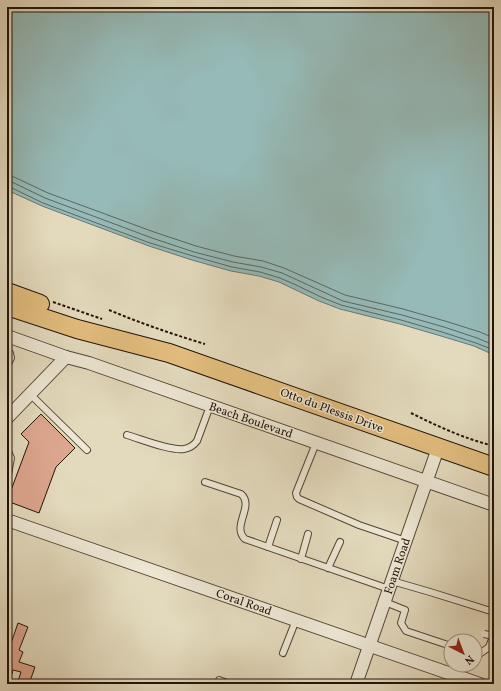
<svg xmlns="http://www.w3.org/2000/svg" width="501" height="691" viewBox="0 0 501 691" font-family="Vollkorn,serif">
<rect width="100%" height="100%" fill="#e3dabd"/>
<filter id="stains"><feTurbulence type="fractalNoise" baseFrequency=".005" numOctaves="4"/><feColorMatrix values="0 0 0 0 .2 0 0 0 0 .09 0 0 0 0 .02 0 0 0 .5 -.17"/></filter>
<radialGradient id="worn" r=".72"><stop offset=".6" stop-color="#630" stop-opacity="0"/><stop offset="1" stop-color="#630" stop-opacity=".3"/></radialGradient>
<path fill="#96bab7" stroke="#687771" d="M7 7H494V355L474 346 441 336 400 324 340 309 319 301 279 282 259 276 231 271 192 260 149 246 42 206 7 190Z"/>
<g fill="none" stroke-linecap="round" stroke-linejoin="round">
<g stroke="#5c6660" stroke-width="1">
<path d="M7 176 14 177 48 193 154 232 196 246 234 256 263 261 284 268 345 295 403 309 445 321 480 332 494 338"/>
<path d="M7 182H12L45 198 152 238 194 252 233 262 261 267 282 273 343 301 402 315 444 327 477 338 494 345"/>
<path d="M7 187H10L43 203 150 243 193 256 232 267 260 272 280 278 296 285 321 297 341 305 401 320 442 332 476 343 494 350"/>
</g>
</g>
<g fill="#dda68e" stroke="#221308">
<path d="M41 414 75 448 56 467 39 513 7 501 29 442 21 434Z"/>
<path d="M18 623 28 627 19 650 23 652 19 662 35 667 29 684H17L21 672 13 670 12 674 7 672V651L8 652Z"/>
</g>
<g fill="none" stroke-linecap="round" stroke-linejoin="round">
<g stroke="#524535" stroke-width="8">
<g id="service">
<path d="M7 351 10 353 11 358 7 366"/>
<path d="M30 394 87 450"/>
<path d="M127 435C141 439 170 451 184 449 190 448 194 445 197 441L210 406"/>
<path d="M316 443 296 493 297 497 299 499 359 525 406 541"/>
<path d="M7 449 11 458 7 480"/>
<path d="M205 482 241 494C255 506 231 526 245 539L389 589"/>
<path d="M268 547 277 520"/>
<path d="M301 559 308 534"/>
<path d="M328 568 340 542"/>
<path d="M392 581 430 592 494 612"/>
<path d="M385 602 405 610 401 623 406 631 451 646"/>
<path d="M283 653 296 620"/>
<path d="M475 654 478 655 489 647 494 634"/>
<path d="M219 680 230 684"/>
</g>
</g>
<g stroke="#524535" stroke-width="14">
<g id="minor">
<path d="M7 336 66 357 89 363 494 505"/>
<path d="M7 418 66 357"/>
<path d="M7 520 480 684"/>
<path d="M356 684 438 448"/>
</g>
</g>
<g stroke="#221308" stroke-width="20">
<g id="primary">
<path d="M7 292 40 304"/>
<path d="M7 306 77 329 169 353 186 359 494 467"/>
</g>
</g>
<g stroke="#221308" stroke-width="2" stroke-dasharray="3 2" stroke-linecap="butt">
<path d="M53 302 102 319"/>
<path d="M109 310C140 323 172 334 205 344"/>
<path d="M411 413C437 426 465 439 494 446"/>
</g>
<use href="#service" stroke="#ede7d4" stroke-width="6"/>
<use href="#minor" stroke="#ede7d4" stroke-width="12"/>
<use href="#primary" stroke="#e2bd7e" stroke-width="18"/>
<g stroke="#524535" stroke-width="8" stroke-linecap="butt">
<path id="service-bridge" d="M484 634 494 636"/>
</g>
<use href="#service-bridge" stroke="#ede7d4" stroke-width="6"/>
</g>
<g text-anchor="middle" stroke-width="3" stroke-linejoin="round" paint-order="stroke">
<g font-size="12" fill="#221308" stroke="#ede7d4">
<text transform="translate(332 410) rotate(20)" y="4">Otto du Plessis Drive</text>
<text transform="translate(251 420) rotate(19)" y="4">Beach Boulevard</text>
<text transform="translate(397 566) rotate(-71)" y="4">Foam Road</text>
<text transform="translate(244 602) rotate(19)" y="4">Coral Road</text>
</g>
</g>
<rect width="501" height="691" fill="none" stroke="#e3dabd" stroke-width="24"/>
<rect x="8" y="8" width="485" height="675" fill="none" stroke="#221308" stroke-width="2"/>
<rect x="12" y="12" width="477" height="667" fill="none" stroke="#221308"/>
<g transform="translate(463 653) rotate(138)"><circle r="19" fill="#ede7d4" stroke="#9c9282"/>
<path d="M0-3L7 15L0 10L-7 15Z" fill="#8f2418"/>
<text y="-6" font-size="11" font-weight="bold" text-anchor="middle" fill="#221308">N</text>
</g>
<rect width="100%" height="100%" filter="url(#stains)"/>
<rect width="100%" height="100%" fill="url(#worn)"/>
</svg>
